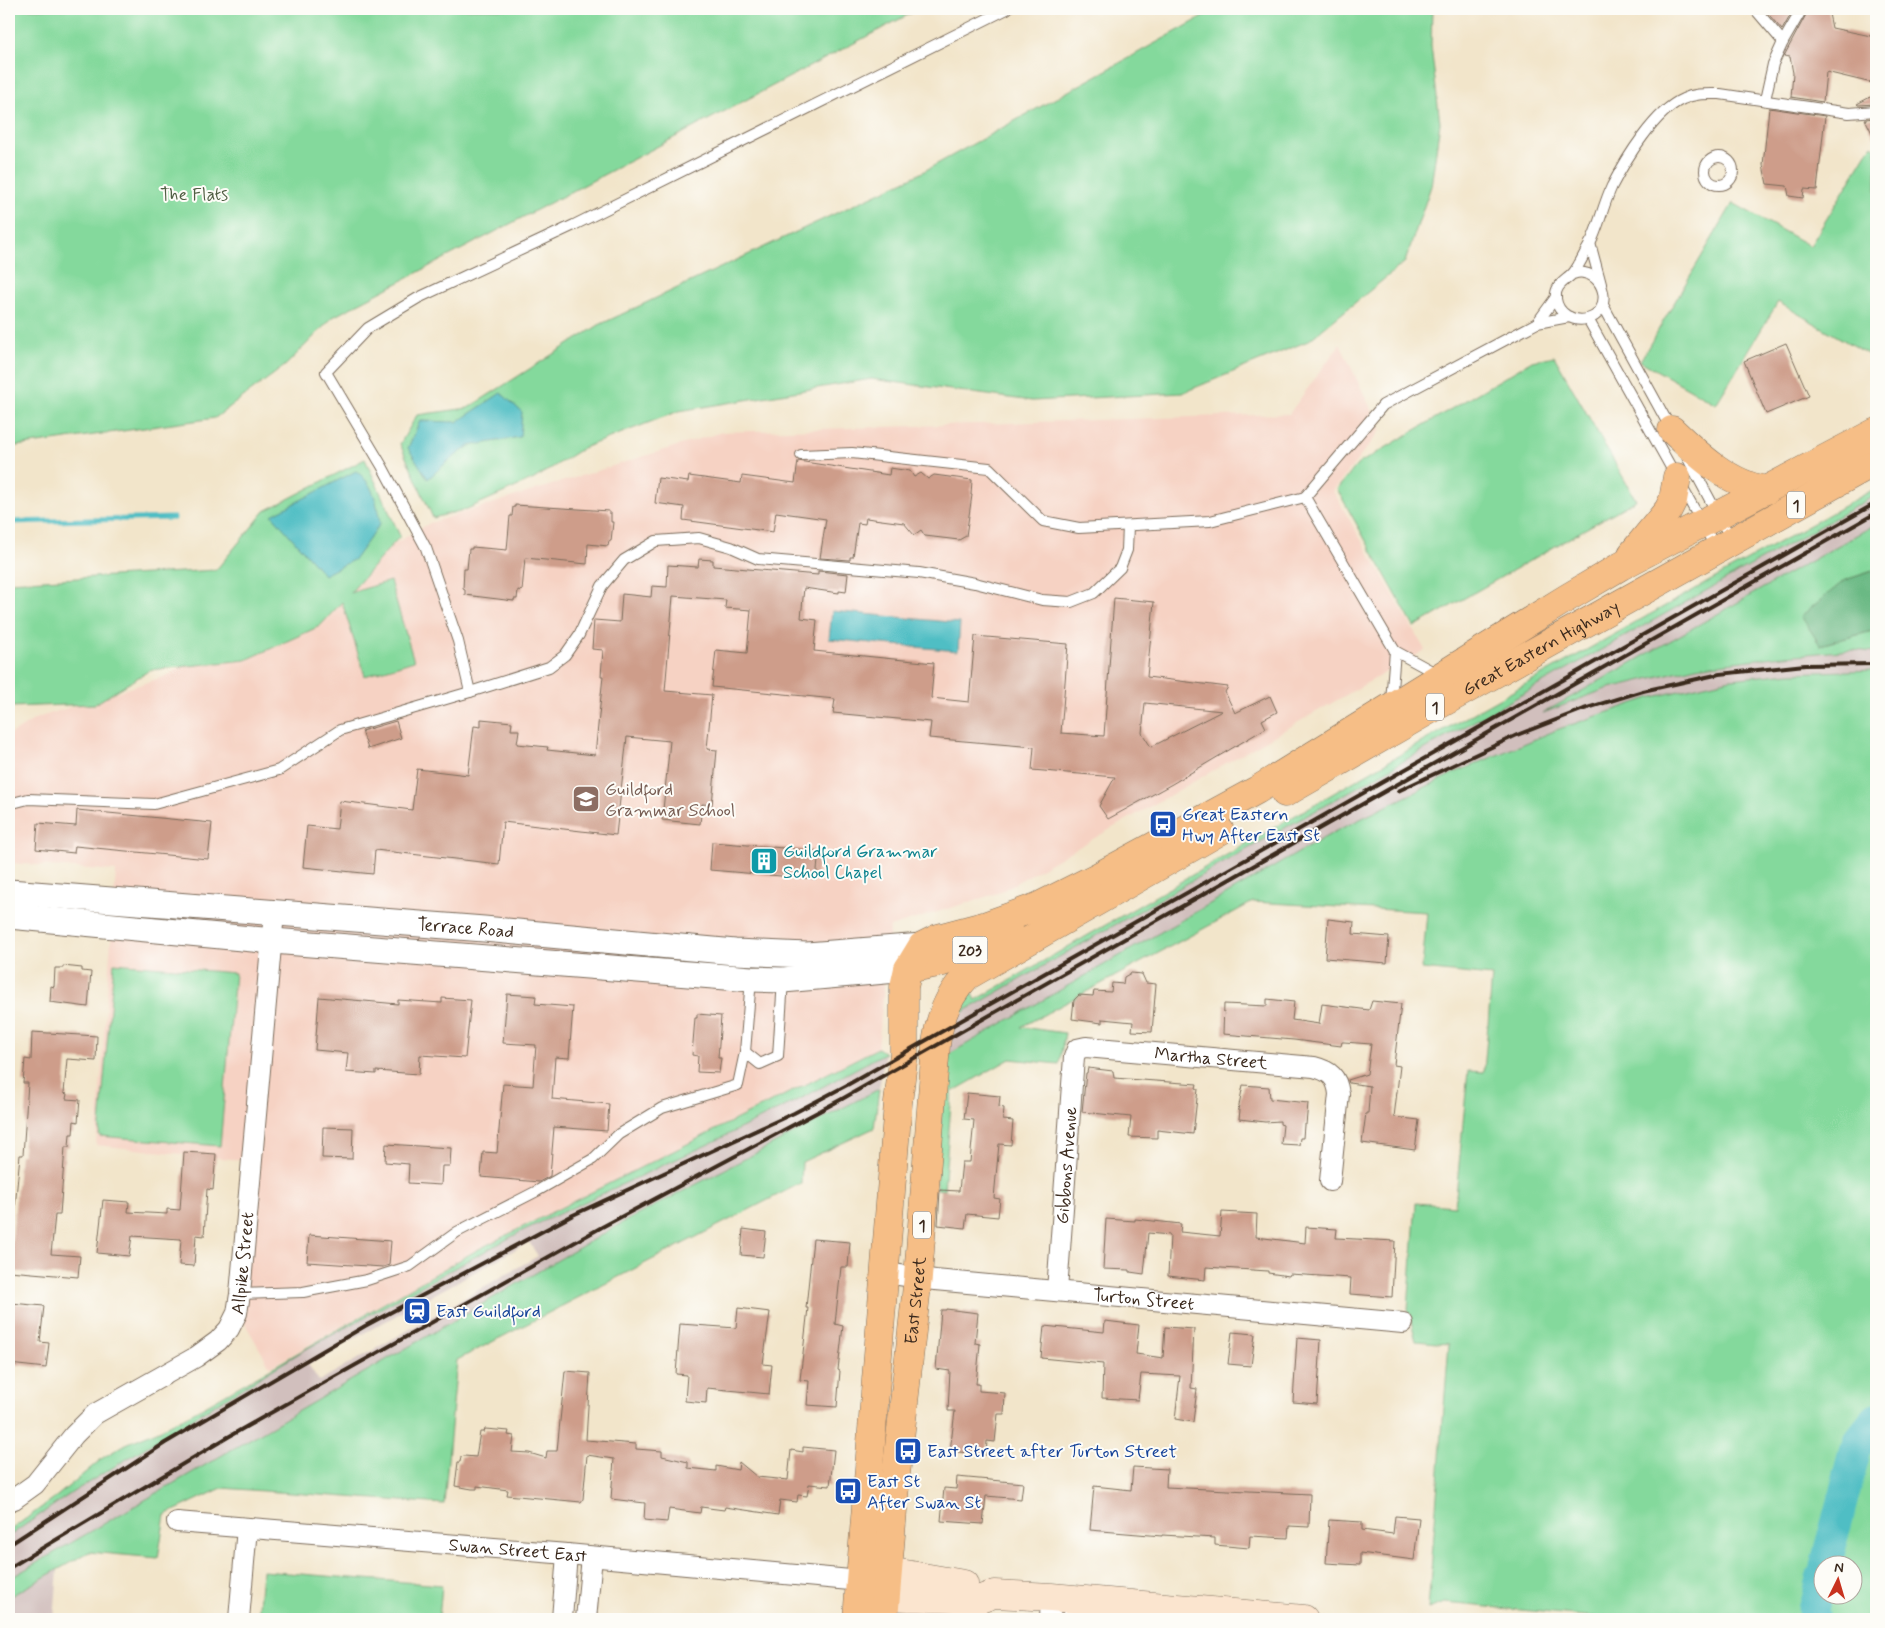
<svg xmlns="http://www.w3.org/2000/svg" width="1885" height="1628" viewBox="0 0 1885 1628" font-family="Mynerve,sans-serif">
<rect width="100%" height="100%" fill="#fdfcf7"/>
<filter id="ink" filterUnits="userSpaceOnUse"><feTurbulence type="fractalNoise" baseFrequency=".02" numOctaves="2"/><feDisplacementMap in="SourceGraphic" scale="10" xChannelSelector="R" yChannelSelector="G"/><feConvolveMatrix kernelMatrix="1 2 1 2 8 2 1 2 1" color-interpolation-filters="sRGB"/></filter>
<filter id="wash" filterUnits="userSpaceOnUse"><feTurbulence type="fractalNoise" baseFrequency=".0096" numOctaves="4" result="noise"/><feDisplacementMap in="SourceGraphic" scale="20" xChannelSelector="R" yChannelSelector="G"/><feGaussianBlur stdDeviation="1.12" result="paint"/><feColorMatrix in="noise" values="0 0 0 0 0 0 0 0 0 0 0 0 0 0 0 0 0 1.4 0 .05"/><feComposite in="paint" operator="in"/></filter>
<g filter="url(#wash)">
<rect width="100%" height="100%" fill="#f2e5ca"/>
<path fill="#f6d2c3" d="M1340 344 1381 430 1333 491 1425 650 998 893 890 927 878 1048 477 1250 270 1367 239 1313 251 1161 96 1145 116 871 9 863V735L37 718 166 676 430 523 722 432 1289 414Z"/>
<g fill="#d1bfbd" fill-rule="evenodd">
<path d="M1876 495V524L1547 711 1606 689 1696 667 1773 657 1852 650 1876 652V670L1790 673 1731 679 1649 698 946 1056 950 1032 958 1015 1228 860Z"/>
<path d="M885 1053 879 1089 620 1224 9 1579V1536L73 1492 301 1352 522 1231 800 1099ZM529 1242 538 1256 319 1381 308 1364Z"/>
<path d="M58 1569 54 1619H9V1597Z"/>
</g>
<g fill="#84d99c" stroke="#60825d" fill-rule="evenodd">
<path d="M9 9H919L333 317 286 365 215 418 9 447Z"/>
<path d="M1217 9H1432L1431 46 1440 123 1431 186 1405 262 1308 341 1182 393 1032 401 871 379 679 411 583 448 534 479 467 509 433 518 400 444 417 415 468 408 599 325 917 175Z"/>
<path d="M1872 145 1876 148V359L1778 302 1716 404 1640 361 1733 203 1810 246Z"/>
<path d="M1554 356 1636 500 1414 627 1337 489 1358 464 1532 361Z"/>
<path d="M365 459 400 536 350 593 390 581 414 661 365 676 342 602 320 626 246 660 150 670 95 704 9 707V582L216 570 265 511Z"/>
<path d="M1876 488V495L1228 860 958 1015 972 992 976 1000 1422 742Z"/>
<path d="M1876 524V570L1845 580 1820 645 1876 630V652L1852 650 1773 657 1696 667 1606 689 1543 713Z"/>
<path d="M1876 670V1619H1617L1445 1603 1428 1609 1449 1344 1416 1341 1408 1309 1416 1203 1455 1206 1468 1071 1484 1072 1492 976 1422 969 1427 912 1253 902 1021 1027 1065 1033 1059 1064 1010 1059 952 1092 944 1190 936 1189 946 1056 1336 831 1452 774 1559 729 1649 698 1731 679 1790 673ZM1822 1566H1852V1596H1822Z"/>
<path d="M114 963 235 973 220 1146 99 1136Z"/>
<path d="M878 1048 885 1053 800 1099 709 1144 522 1231 301 1352 73 1492 9 1536V1531L57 1496 104 1457 126 1444 159 1430 205 1406 477 1250Z"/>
<path d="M879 1089 874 1128 802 1162 801 1183 457 1360 444 1504 222 1488 165 1515 158 1558 89 1552 9 1597V1579L620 1224Z"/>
<path d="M262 1571 442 1585 439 1619H258Z"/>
</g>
<path fill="#6bb984" stroke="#537251" d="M1876 570V630L1820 645 1801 616 1845 580Z"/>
<g fill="#50bec4" stroke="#467471">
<path d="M501 393 522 412 520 437 469 446 447 462 428 479 408 448 420 421 457 422Z"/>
<path d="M356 471C374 484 377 503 380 524L355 559 324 575 272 515Z"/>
<path d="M832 611 960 623 958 651 829 639Z"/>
</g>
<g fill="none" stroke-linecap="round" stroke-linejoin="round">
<path stroke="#50bec4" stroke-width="5" d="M9 522 174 518"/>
<g stroke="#50bec4" stroke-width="31">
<path d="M1825 1566 1858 1441 1876 1419"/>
<path d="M1815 1619 1813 1610 1822 1575"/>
</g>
</g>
<g id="blocks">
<g fill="#ce9d8a" fill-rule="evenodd">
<path d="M1764 9H1794L1782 30Z"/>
<path d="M1809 9H1828L1832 28 1876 37V84L1826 72 1823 102 1791 97 1793 73 1790 57 1784 56Z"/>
<path d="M1876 94V104L1858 105 1857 104Z"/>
<path d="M1769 108 1825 116 1817 190 1804 189 1803 198 1789 196 1787 186 1767 184 1763 165Z"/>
<path d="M1876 118V141L1865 119Z"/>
<path d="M1786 343 1809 396 1766 414 1744 361Z"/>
<path d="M798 461 889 475 890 468 910 471 914 477 921 473 928 479 934 475 972 480 971 495H972L966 536 959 540 925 536 921 530 914 535 904 523 866 518 865 524 858 523 853 557H850V560L820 558 826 519 776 512 773 532 683 520 684 507 655 503 658 478 688 482 689 476 741 483 742 476 795 483Z"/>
<path d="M515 505 609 511V513H611V522H613L611 541H609L608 546 588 544 587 564 525 558 522 591 518 590 517 599H514V601L465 595V590L463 589 464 569H467L469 549H472V547L507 550 510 516H512L513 507H515Z"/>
<path d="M699 559 713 560V566L818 575V571L848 574 846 592 839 591V593L804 588 801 618 817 620 814 651 934 663 931 698 969 702 975 636 1068 644 1061 733 1104 736 1114 598 1154 602 1147 677 1228 687 1225 692 1235 713 1270 696 1277 712 1262 720 1266 728 1172 784 1108 819 1099 806 1115 777 1032 770 1034 747 929 738 931 722 833 713 835 699 712 687 716 650 747 653 751 610 725 608 726 600 673 596 665 691 712 695 707 749 717 750 712 805 702 804 700 824 662 820 670 741 627 737 616 835 503 822 499 864 375 850 373 874 303 867 307 826 337 829 340 801 412 810 417 769 468 775 474 726 481 727V719L512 722 511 730H519L517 744 548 747 547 750 595 755 603 676H601L603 650 592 649 594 620 620 622 622 594 651 597 652 586 667 587 668 565 698 567ZM1145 703 1222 711 1151 747 1142 733Z"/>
<path d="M396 721 401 738 368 749 362 731Z"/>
<path d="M77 810 212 823 208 859 75 846 74 853 36 849 38 823 76 826Z"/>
<path d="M712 842 819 851 816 879 710 870Z"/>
<path d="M1328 919 1354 922 1353 934 1389 937 1387 963 1325 958Z"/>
<path d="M63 966 82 968V971L91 972 88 1007 50 1002 51 986 54 987 55 968H63Z"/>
<path d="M1131 973 1142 974 1146 983 1156 984 1152 1032 1132 1031 1133 1022 1102 1019V1023L1072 1019 1074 1000 1079 995 1093 996 1094 991 1111 992 1112 983 1123 984 1124 977Z"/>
<path d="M507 994 536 996 535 1004 573 1007 569 1058 555 1057 552 1099 609 1104 607 1131 554 1127 550 1176 539 1182 481 1177 483 1152 497 1153 503 1084 533 1086 536 1045 503 1043Z"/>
<path d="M319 997 398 1004V1000L442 1003V998L471 1000 465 1058 420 1055 419 1074 376 1071V1074L346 1072 348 1053 315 1050Z"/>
<path d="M1267 999 1294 1002 1292 1020 1319 1024 1322 1004 1369 1010 1372 1001 1401 1004 1394 1065 1400 1066 1394 1117 1419 1120 1415 1150 1362 1143 1366 1113H1368L1370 1086 1349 1083 1348 1080 1367 1074 1371 1044 1344 1042H1342L1341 1046 1294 1040 1223 1034 1224 1004 1267 1006Z"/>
<path d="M697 1014 721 1016 718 1058H721L719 1073 697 1072 698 1056 692 1055 695 1018H697Z"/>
<path d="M32 1032 97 1036 96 1061 67 1059 64 1093 67 1094 66 1099 80 1100 78 1122 74 1121 73 1134H70L69 1147H65L60 1215H55L51 1254 80 1256 78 1277 9 1271V1250H11L20 1155H23L28 1083H23L25 1059 31 1060Z"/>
<path d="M1088 1068 1113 1071 1114 1078 1197 1084 1196 1088 1198 1089 1193 1134 1157 1130V1138L1129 1137 1131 1117 1082 1112 1086 1073H1087Z"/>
<path d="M1243 1085 1269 1087 1270 1099 1308 1103 1306 1125H1304L1303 1138H1300L1299 1145 1281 1144 1283 1125 1280 1124V1121L1265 1122 1239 1119 1240 1110H1238Z"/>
<path d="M967 1093 1000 1096 999 1107 1004 1108 1003 1120 1013 1121 1011 1145 999 1144 994 1198 1000 1199 998 1217 967 1214 965 1228 938 1225 940 1190 959 1191 962 1162H970L974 1120 964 1119Z"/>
<path d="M323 1127 353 1128 352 1159 322 1158Z"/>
<path d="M386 1144 451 1148 450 1166H442L441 1185 408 1183 409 1164 385 1162Z"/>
<path d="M184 1152 216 1154 213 1190 207 1189 204 1236 196 1235 194 1266 179 1265 181 1239 132 1236 129 1256 97 1253 103 1200 129 1202 128 1212 167 1214V1209L180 1210Z"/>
<path d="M1222 1212 1257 1214 1256 1237 1305 1243 1306 1227 1337 1229 1336 1238 1395 1241 1392 1297 1350 1294 1351 1278 1290 1274 1289 1276 1268 1273V1271L1206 1267 1205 1280 1168 1276 1170 1235 1148 1233 1144 1274 1130 1272V1270L1103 1269 1106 1219 1135 1221V1219L1181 1224 1180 1232 1220 1236Z"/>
<path d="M743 1229 766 1232 763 1257 741 1255Z"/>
<path d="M309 1235 391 1241 389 1265 383 1267 307 1262Z"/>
<path d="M813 1239 850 1242 848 1267H841L835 1324 843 1326 838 1370 840 1371 837 1407 807 1405 809 1381 800 1380 808 1308H806Z"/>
<path d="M11 1303 44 1306 40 1342 49 1343 46 1368 9 1364V1328Z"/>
<path d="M738 1308 770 1312 763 1364 772 1365 769 1394 707 1388 706 1403 685 1401 687 1375 676 1374 680 1324 736 1328Z"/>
<path d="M946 1309 978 1313 975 1343 980 1344 976 1384H979V1391L1005 1393 1004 1414H998L995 1442 987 1441 986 1455 950 1451 955 1411H948L950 1371 936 1369 941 1310H946Z"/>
<path d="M1105 1321 1139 1325 1136 1354 1163 1358 1165 1327 1194 1329 1191 1388 1197 1389 1193 1422 1175 1419 1180 1376 1141 1374 1138 1400 1102 1398 1103 1364 1041 1358 1044 1326 1104 1332Z"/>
<path d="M1232 1332 1255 1334 1251 1366 1228 1364Z"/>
<path d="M1297 1338 1321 1340 1317 1404 1293 1402Z"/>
<path d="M565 1371 590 1373 586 1440 636 1444V1449L662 1451V1456L688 1462V1468L716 1471V1466L738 1470 739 1462 757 1477 788 1480 791 1450 803 1452V1447L834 1450 830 1486 809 1484 807 1496 798 1495 797 1502 780 1500 778 1515 725 1507 724 1510 701 1507 700 1513 669 1509 667 1522 644 1520 645 1503 611 1499 614 1459 587 1455 583 1499 581 1502 507 1495 508 1490 477 1486V1489H472L455 1486 458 1462H460L461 1457 464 1456 476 1457 480 1432H484L485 1429 509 1431 508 1435 514 1436 512 1452 529 1453 546 1458 547 1451H557Z"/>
<path d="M1133 1467 1167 1469 1166 1487 1310 1494 1309 1527 1289 1526 1288 1538 1250 1536 1249 1548 1215 1545V1538L1162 1535V1536L1090 1530 1094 1486 1131 1490Z"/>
<path d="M957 1477 1023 1483 1021 1499 986 1496 983 1524 941 1521 944 1488 956 1489Z"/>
<path d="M1395 1516 1419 1518 1414 1560 1360 1553V1565L1326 1563 1329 1520 1362 1522V1530L1393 1534Z"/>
</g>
</g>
</g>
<g filter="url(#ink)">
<use href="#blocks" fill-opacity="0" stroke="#7b6b5a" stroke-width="1"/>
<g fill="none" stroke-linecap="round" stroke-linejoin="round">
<g stroke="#7b6b5a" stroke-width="12">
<g id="service">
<path d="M1755 9 1783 42"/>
<path d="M1765 100 1773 64 1783 42 1802 9"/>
<circle cx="1719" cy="171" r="14"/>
<path d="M1590 243 1601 284"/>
<path d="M1573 274C1576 273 1581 272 1584 273 1608 277 1611 314 1587 319 1573 322 1558 314 1556 299 1554 284 1567 281 1574 272 1580 264 1584 254 1589 246 1599 227 1603 205 1612 186 1626 159 1655 111 1683 99 1695 93 1707 94 1720 94L1849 113 1876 111"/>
<path d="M1603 305 1671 429"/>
<path d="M1588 319 1716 548"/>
<path d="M1537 323 1556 297"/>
<path d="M801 455 852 453 989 468 1043 521 1079 528 1210 521 1305 497 1395 651 1439 675"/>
<path d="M1686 455 1732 541"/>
<path d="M1305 497 1383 405 1537 323 1569 317"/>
<path d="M470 692 549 667 565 655 579 635 602 586 624 560 656 541 699 538 731 547 758 559 919 573 975 583 1042 600 1071 602 1094 593 1120 568 1127 550 1128 526"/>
<path d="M1391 702 1395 651"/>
<path d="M9 804 28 799 154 804 279 770 340 730 470 692 458 641 426 548 382 466 326 372 368 328 418 298 574 225 1007 9"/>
<path d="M745 1052 751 979"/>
<path d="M240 1294 303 1292 367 1280 410 1266 457 1232 537 1191 593 1159 619 1134 662 1108 738 1085 745 1052 760 1064 778 1056 783 980"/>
</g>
</g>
<g stroke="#7b6b5a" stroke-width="22">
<g id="minor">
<path id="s1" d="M885 1273 935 1280 1403 1323"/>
<path id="s2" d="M1057 1291 1074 1057 1077 1049 1086 1047 1314 1067C1330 1071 1337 1077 1339 1094L1330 1181"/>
<path id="s3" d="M9 1501 14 1499 35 1484 74 1435 95 1414 196 1357 218 1341 229 1329 237 1313 240 1294 274 913"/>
<path id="s4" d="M177 1522 567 1554 861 1581"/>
<path d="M239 1619 247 1528"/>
<path d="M562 1619 567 1554"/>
<path d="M586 1619 592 1557"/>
<path d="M1050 1619 1051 1597"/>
<path d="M1072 1619 1083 1600"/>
</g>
</g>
<g stroke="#7b6b5a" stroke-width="27">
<g id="tertiary">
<path id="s5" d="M9 892 484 929 735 952 807 955 922 946"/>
<path d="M9 916 273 941 751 979 783 980 908 969"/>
</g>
</g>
<g stroke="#7b6b5a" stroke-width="29">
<g id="secondary">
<path d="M867 1579 888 1571 964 1584"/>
<path d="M866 1584 886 1596 978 1600 994 1594 1051 1597 1304 1619"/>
</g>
</g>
<g stroke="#7b6b5a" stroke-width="29">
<g id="trunk">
<path d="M1672 430C1698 455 1730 485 1767 490"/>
<path d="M1632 554 1668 510 1673 500 1677 477"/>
<path id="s6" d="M1285 793 1426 712 1876 461"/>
<path d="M908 969 943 962 1004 935 1012 936"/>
<path d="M857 1619 898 1103 904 1053V987L908 969 922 946 938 938 987 925 1037 907 1097 877 1257 790 1567 598 1621 566 1876 432"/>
<path id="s7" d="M884 1619 896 1474 918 1277 936 1045C939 1019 948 995 967 976L1220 831"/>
</g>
</g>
<use href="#service" stroke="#fff" stroke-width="10"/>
<use href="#minor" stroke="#fff" stroke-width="20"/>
<use href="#tertiary" stroke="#fff" stroke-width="25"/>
<use href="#secondary" stroke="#fbe5cf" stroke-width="28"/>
<use href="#trunk" stroke="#f6be86" stroke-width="28"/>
<g stroke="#3b2a1e" stroke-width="4">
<path d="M1398 791 1517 735 1584 709 1643 691 1720 674 1805 665 1876 664"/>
<path d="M9 1545 165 1443 365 1326 573 1215 794 1113 849 1084 1876 503"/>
<path d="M9 1568 228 1437 304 1394 602 1227 842 1099 1876 513"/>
</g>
</g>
</g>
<defs>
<g id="school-square" transform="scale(1.4375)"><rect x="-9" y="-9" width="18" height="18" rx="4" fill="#8d6e63" stroke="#fdfcf7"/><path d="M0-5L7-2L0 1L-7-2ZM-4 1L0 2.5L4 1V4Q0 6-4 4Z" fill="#fff"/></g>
<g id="bus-square" transform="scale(1.4375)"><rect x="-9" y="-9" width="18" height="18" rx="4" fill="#1a4fb4" stroke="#fdfcf7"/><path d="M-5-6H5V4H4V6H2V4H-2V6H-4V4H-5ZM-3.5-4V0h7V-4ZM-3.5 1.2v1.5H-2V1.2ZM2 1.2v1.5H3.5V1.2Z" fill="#fff"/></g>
<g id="building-square" transform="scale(1.4375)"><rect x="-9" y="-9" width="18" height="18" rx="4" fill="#0f9aa8" stroke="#fdfcf7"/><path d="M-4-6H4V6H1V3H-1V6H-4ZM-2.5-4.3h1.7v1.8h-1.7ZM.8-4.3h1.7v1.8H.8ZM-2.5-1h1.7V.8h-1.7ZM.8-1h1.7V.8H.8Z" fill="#fff"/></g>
<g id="station-square" transform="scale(1.4375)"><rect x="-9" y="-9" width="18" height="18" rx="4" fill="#1a4fb4" stroke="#fdfcf7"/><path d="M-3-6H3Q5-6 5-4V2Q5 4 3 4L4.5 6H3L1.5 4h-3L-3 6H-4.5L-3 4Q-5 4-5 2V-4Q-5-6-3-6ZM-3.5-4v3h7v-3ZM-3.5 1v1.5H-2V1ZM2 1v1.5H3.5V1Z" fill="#fff"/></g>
</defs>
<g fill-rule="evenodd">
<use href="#school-square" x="586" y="799"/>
<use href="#bus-square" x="1163" y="824"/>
<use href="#building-square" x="764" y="861"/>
<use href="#station-square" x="417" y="1311"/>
<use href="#bus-square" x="908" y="1451"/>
<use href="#bus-square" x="848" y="1491"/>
</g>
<g text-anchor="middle" stroke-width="4" stroke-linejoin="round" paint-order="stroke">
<g fill="#fdfcf7" stroke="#75695f" stroke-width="1">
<rect x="1787" y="491.5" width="18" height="27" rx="4"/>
<rect x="1426" y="693.5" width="18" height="27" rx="4"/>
<rect x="952.5" y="936.5" width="35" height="27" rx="4"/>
<rect x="913" y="1211.5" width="18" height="27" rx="4"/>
</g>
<g font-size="16" font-weight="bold" fill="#3b2a1e">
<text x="1796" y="511">1</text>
<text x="1435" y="713">1</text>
<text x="970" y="956">203</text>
<text x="922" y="1231">1</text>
</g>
<g font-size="18" fill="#515f44" stroke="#fdfcf7">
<text x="194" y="200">The Flats</text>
</g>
<g font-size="18" fill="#3b2a1e" stroke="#fdfcf7">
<text dy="6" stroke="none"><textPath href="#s6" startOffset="294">Great Eastern Highway</textPath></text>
<text dy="6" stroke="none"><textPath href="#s5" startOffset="458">Terrace Road</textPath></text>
<text dy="6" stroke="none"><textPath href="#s2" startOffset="378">Martha Street</textPath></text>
<text dy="6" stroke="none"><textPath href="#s2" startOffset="126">Gibbons Avenue</textPath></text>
<text dy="6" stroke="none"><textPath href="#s3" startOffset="351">Allpike Street</textPath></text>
<text dy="6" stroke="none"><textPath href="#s1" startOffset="260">Turton Street</textPath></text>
<text dy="6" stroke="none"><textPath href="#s7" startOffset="320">East Street</textPath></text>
<text dy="6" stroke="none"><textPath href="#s4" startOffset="342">Swan Street East</textPath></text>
</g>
<g font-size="18" fill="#785e54" stroke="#fdfcf7" text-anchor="start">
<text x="605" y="795">Guildford<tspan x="605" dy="21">Grammar School</tspan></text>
</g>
<g font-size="18" fill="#164399" stroke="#fdfcf7" text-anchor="start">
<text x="1182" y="820">Great Eastern<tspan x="1182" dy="21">Hwy After East St</tspan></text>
<text x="436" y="1317">East Guildford</text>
<text x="927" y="1457">East Street after Turton Street</text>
<text x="867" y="1487">East St<tspan x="867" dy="21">After Swan St</tspan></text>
</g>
<g font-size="18" fill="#0d838f" stroke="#fdfcf7" text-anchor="start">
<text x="783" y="857">Guildford Grammar<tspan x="783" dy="21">School Chapel</tspan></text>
</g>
</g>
<rect width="1885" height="1628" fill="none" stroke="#fdfcf7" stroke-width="30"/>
<g transform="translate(1838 1580) rotate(5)"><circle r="24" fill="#fdfcf7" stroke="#afa8a0"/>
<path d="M0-4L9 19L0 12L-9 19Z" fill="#c8321e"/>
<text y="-8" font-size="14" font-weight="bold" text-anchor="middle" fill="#3b2a1e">N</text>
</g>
</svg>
